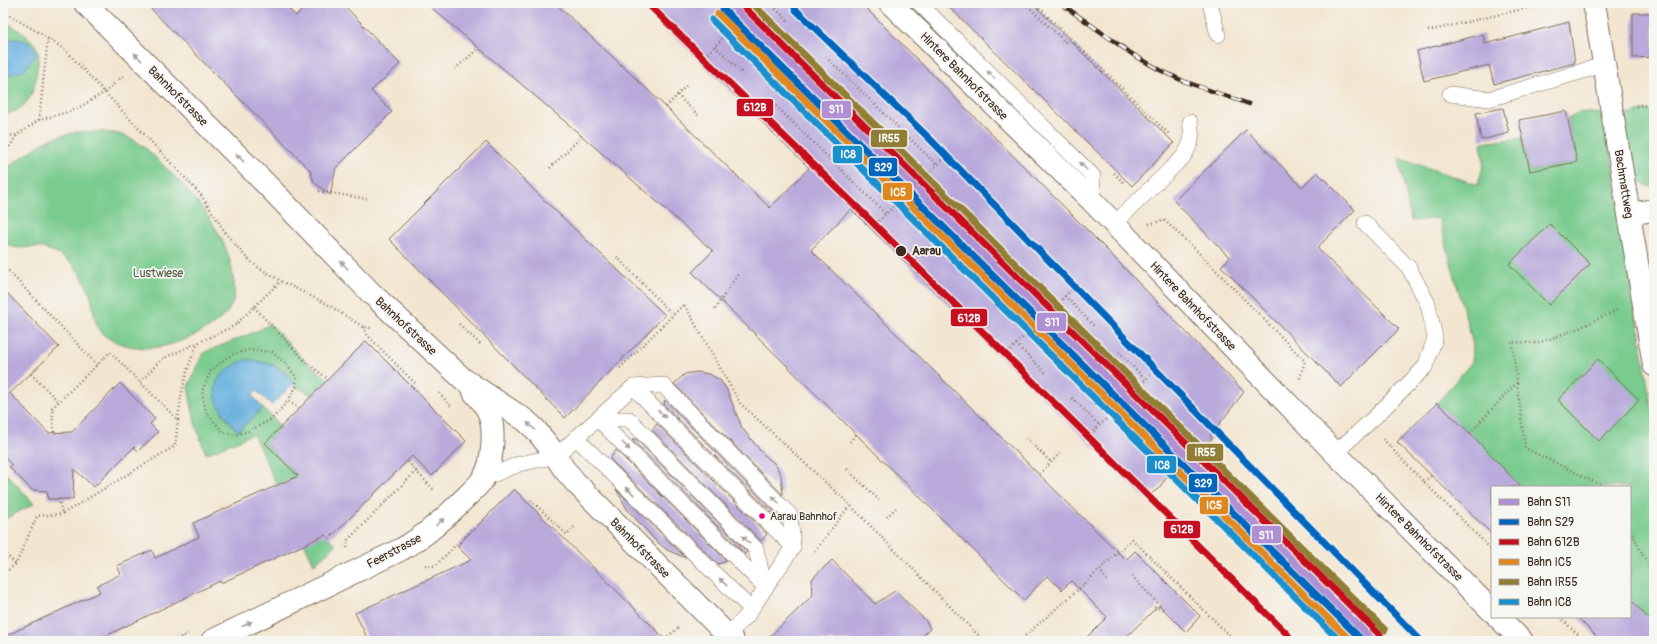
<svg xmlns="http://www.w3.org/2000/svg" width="1657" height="644" viewBox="0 0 1657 644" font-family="Pangolin,sans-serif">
<rect width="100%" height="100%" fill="#f6f6f2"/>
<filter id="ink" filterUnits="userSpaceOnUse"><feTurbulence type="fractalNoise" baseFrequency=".025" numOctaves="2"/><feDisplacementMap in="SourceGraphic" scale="8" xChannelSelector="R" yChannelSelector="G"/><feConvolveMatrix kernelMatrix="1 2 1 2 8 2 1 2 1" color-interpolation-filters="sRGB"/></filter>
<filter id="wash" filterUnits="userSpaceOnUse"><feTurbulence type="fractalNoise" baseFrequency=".012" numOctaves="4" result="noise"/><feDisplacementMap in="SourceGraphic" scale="16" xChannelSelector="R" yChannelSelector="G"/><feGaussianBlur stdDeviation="0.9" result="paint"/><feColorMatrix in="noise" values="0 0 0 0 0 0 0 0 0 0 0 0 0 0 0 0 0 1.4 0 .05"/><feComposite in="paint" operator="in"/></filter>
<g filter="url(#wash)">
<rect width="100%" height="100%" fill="#f3e6d1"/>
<g fill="#79cb8e" stroke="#5a7a56">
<path d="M3 20C15 29 38 39 39 55 35 83 36 108 3 115Z"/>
<path d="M1646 110 1654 111V187L1644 185 1633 177 1623 116Z"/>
<path d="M1579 112 1605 114 1654 424V624L1630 600V487H1519L1437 403 1472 362 1473 345 1439 218 1411 221 1399 158 1478 185 1484 162 1481 143 1522 138 1530 171 1576 162 1568 118Z"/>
<path d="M76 132C94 132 115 130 132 139 144 145 153 155 162 164 193 194 228 233 233 277 235 286 235 296 232 304 224 322 199 334 181 341 158 350 131 351 108 338 93 329 95 313 91 298 87 285 80 271 70 262 61 255 48 248 37 247 24 247 13 251 3 241V176L11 165 41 144 56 137Z"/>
<path d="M270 324 307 363 328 379 312 395 296 387 283 370 271 364 222 414 238 431 263 408 281 427 265 443 311 489 295 506 336 545 314 564 253 434 206 454 195 423 188 387 203 353 257 331Z"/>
<path d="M3 470 34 504 3 520Z"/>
</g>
<g fill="#66b0de" stroke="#506d7e">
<path d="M12 39C23 39 35 42 36 55L23 71 3 76V40Z"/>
<path d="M248 359C271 364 277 364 294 383L272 405 257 391 252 395 263 408 238 431C209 401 203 376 248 359Z"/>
</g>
<g id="blocks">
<g fill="#b9aadb">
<path d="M145 3H283L296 16 309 3H342L400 64 371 91 392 112 336 168 330 195 314 182 310 170Z"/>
<path d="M426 3H555L666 107 770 208 809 168 641 3H861L1103 246 1244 392 1210 436 1212 439 1178 462 1158 489 1145 498 851 209 811 250 1126 560 1135 551 1200 616 1186 632 1159 605 1122 641H1083L1107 617 1071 581 1062 590 1047 576 1024 600 692 272 713 251 582 136Z"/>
<path d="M945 3H1032L1174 143 1132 186Z"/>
<path d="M1633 13H1654V57L1633 58Z"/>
<path d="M1569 22 1575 63 1494 84 1489 65 1424 81 1417 51 1483 34 1485 44Z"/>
<path d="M1503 108 1509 133 1481 140 1476 113Z"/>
<path d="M1566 111 1577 162 1530 171 1519 120Z"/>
<path d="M1246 130 1302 187 1317 172 1355 210 1317 248 1399 329 1341 387 1221 266 1230 258 1174 201Z"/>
<path d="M486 142 538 194 665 315 565 418 389 239Z"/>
<path d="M1550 224 1590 264 1549 305 1509 264Z"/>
<path d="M3 289 59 347 10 393 48 433 72 432 120 383 155 419 150 424 158 432 138 451 134 447 94 487 74 469 73 499H48L47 491 32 490 9 467 12 465 3 456Z"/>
<path d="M366 341 466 441 432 476 412 456 329 539 325 535 221 583 220 581 95 641H3V637L100 592 97 586 121 574 117 566 152 550 155 558 199 537 193 523 298 476 265 443Z"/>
<path d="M1598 359 1639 400 1599 441 1558 400Z"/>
<path d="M697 372 709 374 720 380 727 390 742 428 763 454 775 464 781 475 783 495 674 384 685 374Z"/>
<path d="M665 400 779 517 778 519 664 405Z"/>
<path d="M1437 403 1470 433 1521 487H1492V534L1397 442Z"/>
<path d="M657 424 767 534 761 541 652 430Z"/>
<path d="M636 439 747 552 745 554 632 440Z"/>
<path d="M616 450 727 561 718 564 610 459Z"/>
<path d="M514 489 642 616 667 641H369L355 613 471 560 457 546Z"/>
<path d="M616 489 686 558 667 550 654 539 627 509Z"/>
<path d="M832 560 875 604 895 591 926 621 930 629 918 641H765L813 595 812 579Z"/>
<path d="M1630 599 1654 624V641H1601L1577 617H1630Z"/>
</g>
</g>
</g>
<g filter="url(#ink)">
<use href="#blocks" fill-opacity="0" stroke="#7b6c5d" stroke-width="1"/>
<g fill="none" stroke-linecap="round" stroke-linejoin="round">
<g stroke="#7b6c5d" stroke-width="16">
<g id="lane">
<path d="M919 3 1093 176 1092 201"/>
<path d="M1210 3 1218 35"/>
<path d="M1450 94 1489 99 1603 65"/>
<path d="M1114 224 1183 157C1192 143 1193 138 1190 122"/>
<path d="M633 387 793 547"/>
<path d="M598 419H629L756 549 765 588"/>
<path d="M598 419 765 587"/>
<path d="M576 438 751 609"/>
<path d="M1335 453 1376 416 1425 367 1435 338 1428 304 1409 268 1365 223"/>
<path d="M483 479 519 464 556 456 633 387 663 385 790 515 793 547 746 617 727 635"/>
</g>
</g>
<g stroke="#7b6c5d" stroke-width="24">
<g id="street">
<path d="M1594 3 1654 365"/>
<path d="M1629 214 1654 210"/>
</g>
</g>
<g stroke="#7b6c5d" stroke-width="24">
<g id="primary">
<path d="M85 3 267 185 371 293 463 379 525 420 535 429 551 449 564 469 576 483 733 641"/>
<path d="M890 3 1092 201 1335 453 1492 611"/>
<path d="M1498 617 1522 641"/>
<path d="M212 641 402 549C427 535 446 517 466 497 471 492 478 486 483 479 493 464 496 428 488 411 485 404 479 398 474 392"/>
</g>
</g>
<g stroke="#7b6c5d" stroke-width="2.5" stroke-dasharray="1 3" stroke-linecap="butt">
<path d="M770 3 789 22"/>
<path d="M1025 3 1065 42 1070 38 1034 3"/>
<path d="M3 11C24 25 48 36 67 52L201 195 227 235 246 257 256 266 281 281 327 304 363 327 371 328"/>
<path d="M750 11 758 3"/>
<path d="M1428 31 1549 3"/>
<path d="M1070 38 1170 135"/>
<path d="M715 46 743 74"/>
<path d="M826 57 937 165"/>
<path d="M702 59 729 32"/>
<path d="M455 69 479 48"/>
<path d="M677 95 700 117"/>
<path d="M776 106 886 214"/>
<path d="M1636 106 1654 105"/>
<path d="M666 107 686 86"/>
<path d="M39 120 48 38"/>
<path d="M3 136 17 135 39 120 75 110 105 92 123 76"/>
<path d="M3 157 17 135"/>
<path d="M550 168 582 136"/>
<path d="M1114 173 1125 184"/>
<path d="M921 181 947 155"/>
<path d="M319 191 367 199"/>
<path d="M1149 224 1164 220 1192 246 1305 361 1299 381"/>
<path d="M873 227 899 201"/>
<path d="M617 257 673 315"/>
<path d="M3 265 97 365 110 352 178 420 175 446 62 514 37 516 16 564 3 574"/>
<path d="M1065 296 1095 327"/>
<path d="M254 307 307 363 328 379"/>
<path d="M715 309 738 274"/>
<path d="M1051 311 1075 286"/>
<path d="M459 324 481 345"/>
<path d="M363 327 368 336 415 383"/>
<path d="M1016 344 1047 374"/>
<path d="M1119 352 1146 380"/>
<path d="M1005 356 1027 333"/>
<path d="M620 368 684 304 740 403 850 505 984 641"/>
<path d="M31 374 59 402"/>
<path d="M140 382 162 359 234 326 281 281"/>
<path d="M1517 383 1525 448 1605 487"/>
<path d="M439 393 452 407"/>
<path d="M1133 393 1156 369"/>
<path d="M1072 398 1099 425"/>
<path d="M288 401 296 387V377L286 364 272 352 249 350 230 355 211 371 202 391 206 412 223 432 234 435 249 431 272 419 288 401 300 408"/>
<path d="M178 420C181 392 186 368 198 343"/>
<path d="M54 432 52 408 97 365"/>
<path d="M1470 433 1517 382 1512 342 1538 343 1577 329 1619 309"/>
<path d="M1088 437 1110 415"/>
<path d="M1026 438 1051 462"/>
<path d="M1383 439 1414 472 1492 550"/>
<path d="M850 442 856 434"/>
<path d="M847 469 879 500"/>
<path d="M416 471 435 491"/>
<path d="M1040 474 1060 453"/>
<path d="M1424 482 1432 475"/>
<path d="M59 499 62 514"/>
<path d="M531 500 567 535 576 525"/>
<path d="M887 517 896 508"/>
<path d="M1630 530 1654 576"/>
<path d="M347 548 348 540 416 471 407 460"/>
<path d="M815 551 850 505"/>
<path d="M3 552 16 564"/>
<path d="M425 565 435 566 473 528"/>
<path d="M1101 570 1100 571 1107 580"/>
<path d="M1132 576 1164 610 1151 606"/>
<path d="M1560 617 1584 641"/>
<path d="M665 639 678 628"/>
<path d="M173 641 188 634"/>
<path d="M1019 641 1079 589 1132 539 1235 641"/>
</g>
<use href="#lane" stroke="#fff" stroke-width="15"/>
<use href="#street" stroke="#fff" stroke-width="22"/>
<use href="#primary" stroke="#fff" stroke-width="22"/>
<g stroke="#3b2a1e" stroke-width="4.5">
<path id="rail" d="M1060 3 1132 54 1160 70 1183 81 1249 104"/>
</g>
<use href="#rail" stroke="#f6f6f2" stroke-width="3" stroke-dasharray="9" stroke-linecap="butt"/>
<g stroke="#f6f6f2" stroke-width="10">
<path id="rail-1" d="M729 3 1374 641"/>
</g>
<g stroke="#f6f6f2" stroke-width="10">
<g id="rail-2">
<path d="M723 9 1363 641"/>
<path d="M795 9 929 138 1421 641"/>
</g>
</g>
<g stroke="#f6f6f2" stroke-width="10">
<g id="rail-3">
<path d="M647 3 859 209 1288 635"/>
<path d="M740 3 1380 635"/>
</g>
</g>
<g stroke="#f6f6f2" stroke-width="10">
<path id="rail-4" d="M718 14 1351 641"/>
</g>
<g stroke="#f6f6f2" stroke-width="10">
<path id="rail-5" d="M752 3 1385 630"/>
</g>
<g stroke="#f6f6f2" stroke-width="10">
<path id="rail-6" d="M712 20 1340 641"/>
</g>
<use href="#rail-1" stroke="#af90d2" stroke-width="7"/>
<use href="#rail-2" stroke="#0065bd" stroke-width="7"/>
<use href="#rail-3" stroke="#c50e1f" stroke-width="7"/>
<use href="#rail-4" stroke="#e08820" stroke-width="7"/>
<use href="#rail-5" stroke="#917e36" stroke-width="7"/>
<use href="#rail-6" stroke="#1a8fce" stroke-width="7"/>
</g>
<defs><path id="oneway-solid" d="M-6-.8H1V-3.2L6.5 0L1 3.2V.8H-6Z"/></defs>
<g fill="#a79f9a">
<use href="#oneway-solid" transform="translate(138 57) rotate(-135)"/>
<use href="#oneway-solid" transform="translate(991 75) rotate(-135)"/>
<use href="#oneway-solid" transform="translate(240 158) rotate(-135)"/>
<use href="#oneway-solid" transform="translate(1083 166) rotate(-135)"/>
<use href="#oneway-solid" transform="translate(344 265) rotate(-134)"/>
<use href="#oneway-solid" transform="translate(662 414) rotate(45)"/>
<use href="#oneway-solid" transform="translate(531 426) rotate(-138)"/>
<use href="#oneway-solid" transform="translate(626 446) rotate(46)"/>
<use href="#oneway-solid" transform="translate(630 491) rotate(-136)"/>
<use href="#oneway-solid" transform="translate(776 500) rotate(-134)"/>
<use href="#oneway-solid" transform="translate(440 522) rotate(-41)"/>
<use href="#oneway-solid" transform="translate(746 540) rotate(-134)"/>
<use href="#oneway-solid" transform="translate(723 582) rotate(-136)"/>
<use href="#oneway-solid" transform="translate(247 624) rotate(-26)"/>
</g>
</g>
<circle fill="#3b2a1e" stroke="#f6f6f2" stroke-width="1.5" cx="901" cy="251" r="6"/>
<circle fill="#e5007d" stroke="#f6f6f2" stroke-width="1.5" cx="762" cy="516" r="3.5"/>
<g text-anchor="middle" stroke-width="3.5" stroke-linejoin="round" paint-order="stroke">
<g font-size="11" fill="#3b2a1e" stroke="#f6f6f2" text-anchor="start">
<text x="770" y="520">Aarau Bahnhof</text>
</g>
<g font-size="12" fill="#3b2a1e" stroke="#f6f6f2">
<text transform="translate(964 76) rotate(45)" y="4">Hintere Bahnhofstrasse</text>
<text transform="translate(178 96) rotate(45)" y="4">Bahnhofstrasse</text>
<text transform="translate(1624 184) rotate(81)" y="4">Bachmattweg</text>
<text transform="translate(1193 306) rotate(46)" y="4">Hintere Bahnhofstrasse</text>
<text transform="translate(406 326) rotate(43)" y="4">Bahnhofstrasse</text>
<text transform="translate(1419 537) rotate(45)" y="4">Hintere Bahnhofstrasse</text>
<text transform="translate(640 548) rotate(45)" y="4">Bahnhofstrasse</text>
<text transform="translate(394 551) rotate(-28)" y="4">Feerstrasse</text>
</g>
<g font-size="12" font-weight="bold" fill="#3b2a1e" stroke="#f6f6f2" text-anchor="start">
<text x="912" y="255">Aarau</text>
</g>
<g font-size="12" fill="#4e5a40" stroke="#f6f6f2">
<text x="158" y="277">Lustwiese</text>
</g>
</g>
<g stroke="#f6f6f2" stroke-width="1.5">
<rect x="736" y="98" width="38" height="19" rx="4" fill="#c50e1f"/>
<rect x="821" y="100" width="31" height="19" rx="4" fill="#af90d2"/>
<rect x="870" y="129" width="38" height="19" rx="4" fill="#917e36"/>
<rect x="832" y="145" width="31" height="19" rx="4" fill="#1a8fce"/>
<rect x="868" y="157" width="30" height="20" rx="4" fill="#0065bd"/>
<rect x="882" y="182" width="31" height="19" rx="4" fill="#e08820"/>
<rect x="950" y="308" width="38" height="19" rx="4" fill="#c50e1f"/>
<rect x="1036" y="312" width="31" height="20" rx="4" fill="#af90d2"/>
<rect x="1186" y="443" width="38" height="19" rx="4" fill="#917e36"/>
<rect x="1146" y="455" width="31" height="19" rx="4" fill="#1a8fce"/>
<rect x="1188" y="473" width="30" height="20" rx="4" fill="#0065bd"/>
<rect x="1199" y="496" width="30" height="19" rx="4" fill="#e08820"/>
<rect x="1163" y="520" width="38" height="19" rx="4" fill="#c50e1f"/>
<rect x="1251" y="525" width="31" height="19" rx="4" fill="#af90d2"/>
</g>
<g font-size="11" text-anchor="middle" font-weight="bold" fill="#fff">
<text x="755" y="111">612B</text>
<text x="836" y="113">S11</text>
<text x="889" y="142">IR55</text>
<text x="848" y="158">IC8</text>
<text x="883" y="171">S29</text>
<text x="898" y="196">IC5</text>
<text x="969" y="322">612B</text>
<text x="1052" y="326">S11</text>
<text x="1205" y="456">IR55</text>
<text x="1162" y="469">IC8</text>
<text x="1203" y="487">S29</text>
<text x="1214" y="509">IC5</text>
<text x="1182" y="533">612B</text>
<text x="1266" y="539">S11</text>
</g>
<rect width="1657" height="644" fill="none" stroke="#f6f6f2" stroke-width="16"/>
<rect x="1491" y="486" width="140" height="132" fill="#f6f6f2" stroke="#aba49d"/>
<rect x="1499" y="499" width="20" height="6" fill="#af90d2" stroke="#aba49d"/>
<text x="1527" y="506" font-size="12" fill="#3b2a1e">Bahn S11</text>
<rect x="1499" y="519" width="20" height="6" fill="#0065bd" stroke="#aba49d"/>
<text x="1527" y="526" font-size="12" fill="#3b2a1e">Bahn S29</text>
<rect x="1499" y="539" width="20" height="6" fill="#c50e1f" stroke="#aba49d"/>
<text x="1527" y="546" font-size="12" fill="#3b2a1e">Bahn 612B</text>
<rect x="1499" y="559" width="20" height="6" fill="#e08820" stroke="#aba49d"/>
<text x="1527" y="566" font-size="12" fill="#3b2a1e">Bahn IC5</text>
<rect x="1499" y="579" width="20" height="6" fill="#917e36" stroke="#aba49d"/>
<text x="1527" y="586" font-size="12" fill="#3b2a1e">Bahn IR55</text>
<rect x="1499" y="599" width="20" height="6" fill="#1a8fce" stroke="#aba49d"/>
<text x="1527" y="606" font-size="12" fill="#3b2a1e">Bahn IC8</text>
</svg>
